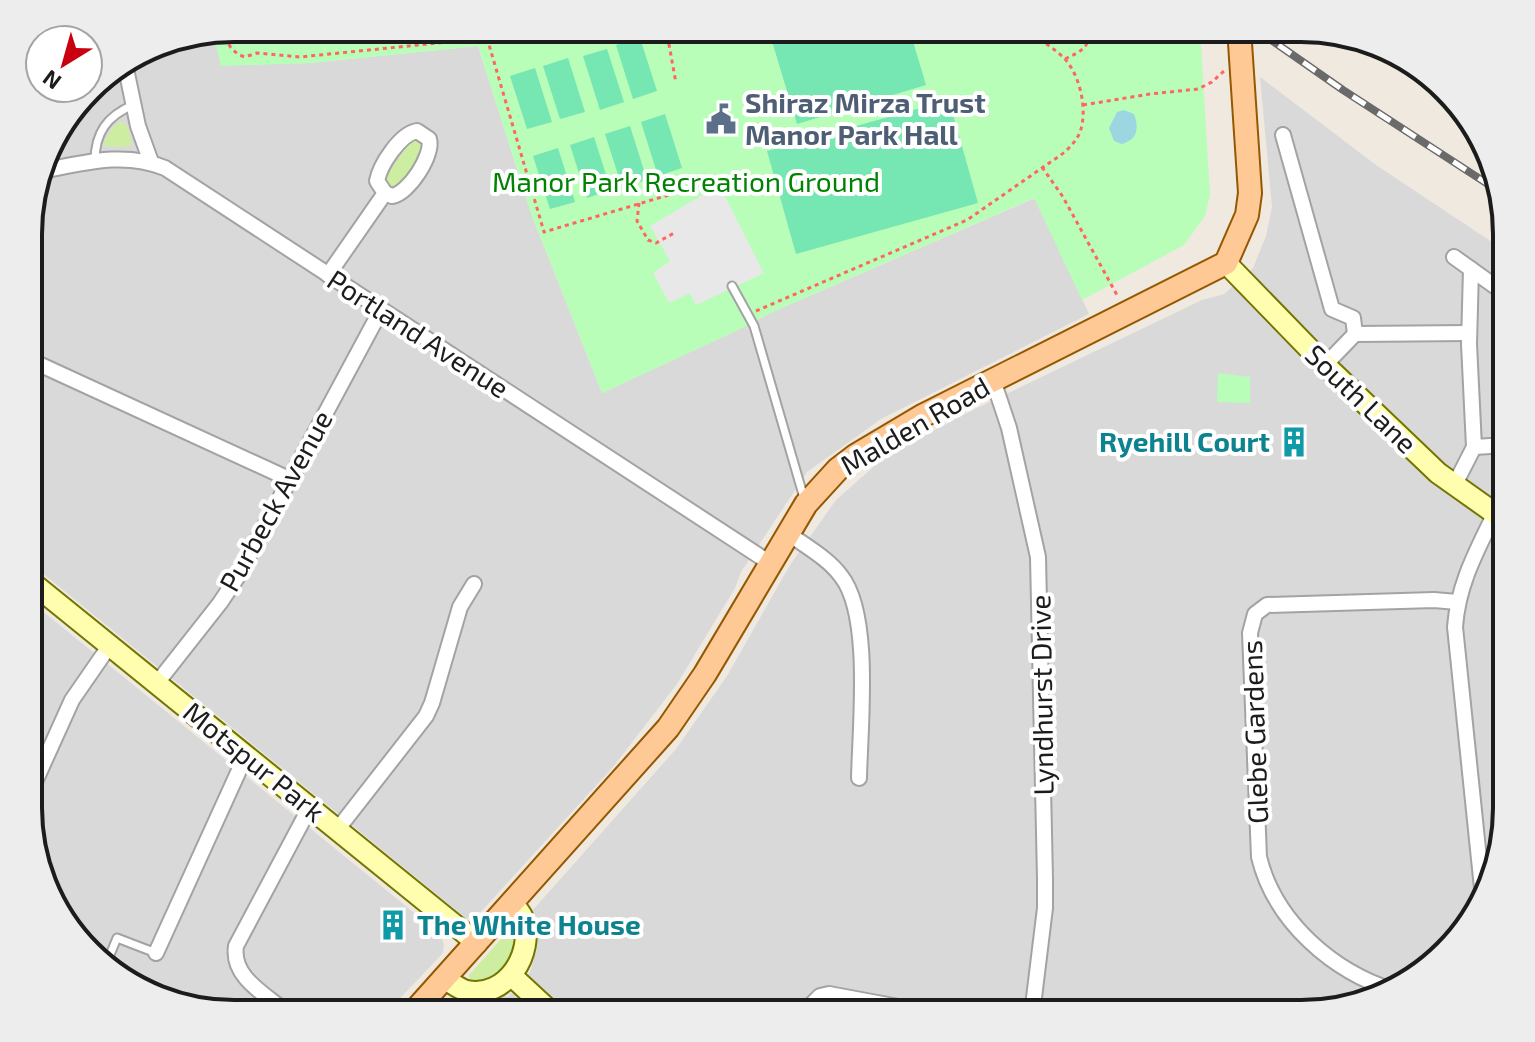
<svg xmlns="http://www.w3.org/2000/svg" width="1535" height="1042" viewBox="0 0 1535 1042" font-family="'Exo 2',sans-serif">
<rect width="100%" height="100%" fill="#efe9e0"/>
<g fill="#dad9d9">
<path d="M213 31 221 65 310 63 478 46 532 216 602 393 742 328 768 314 1035 198 1089 314 881 419 807 472 741 572 735 588 677 684 613 767 478 915 472 918H466L30 563V206L55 131 98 79 167 39Z"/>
<path d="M1356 44 1426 70 1450 98Z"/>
<path d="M1260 77 1376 165 1507 252V821L1465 933 1393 993 1302 1014H436L448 1001 471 1004 488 1002 502 995 508 997 530 972 537 949V932L532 911 676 749 727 676 790 565 836 500 888 454 973 410 1202 300 1224 294 1253 268 1266 236 1272 207Z"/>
<path d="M30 601 439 933 444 944 443 953 385 1014H221L109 972 55 911 30 835Z"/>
</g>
<g fill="#cdeea1">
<path d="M121 121 128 127 132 144 127 147 104 146 103 144 112 128Z"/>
<path d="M414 138 423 140C424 156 407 185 391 188L385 182 387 174Z"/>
<path d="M511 928H516L521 936C508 962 505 982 471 982L469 975Z"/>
</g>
<g fill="#b8feb8">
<path d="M234 28H1200L1210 195 1205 216 1184 245 1082 300 1034 198 768 314 742 328 602 393 532 216 478 46 310 63 221 66 213 31Z"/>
<path d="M1218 373 1250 377V403L1217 402Z"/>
</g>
<g fill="#76e6b2">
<path d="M768 28H909L926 85 797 124Z"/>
<path d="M640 38 657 91 633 99 616 45Z"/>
<path d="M607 49 624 102 600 110 583 56Z"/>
<path d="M568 58 585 112 560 119 543 66Z"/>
<path d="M535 68 552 122 527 129 510 76Z"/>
<path d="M949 100 978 203 796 254 767 151Z"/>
<path d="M665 114 682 168 658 176 641 122Z"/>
<path d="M630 126 647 180 622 187 605 134Z"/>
<path d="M594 137 611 190 587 198 570 145Z"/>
<path d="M558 148 575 202 550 209 533 156Z"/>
</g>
<path fill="#e8e8e8" d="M719 185 764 273 696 305 690 293 669 303 653 273 670 261 650 226Z"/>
<path fill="#9cd6e1" d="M1124 110 1134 114C1139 128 1138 139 1122 144L1114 141 1109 128 1117 112Z"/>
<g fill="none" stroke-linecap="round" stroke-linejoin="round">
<g stroke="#a3a3a3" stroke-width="11">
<g id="lane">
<path d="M95 161C95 133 107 116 133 105"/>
<path d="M732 286 754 326 804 498"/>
<path d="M107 962 117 938 156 953"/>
</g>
</g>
<g stroke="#a3a3a3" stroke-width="18">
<g id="street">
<path d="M125 64 138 126 151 162"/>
<path d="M417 131 429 139C434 155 408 194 392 196L385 193 377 181C380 165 400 134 417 131Z"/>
<path d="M1283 135 1332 309 1353 318 1355 334"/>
<path d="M42 171C84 163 124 151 165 168L770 563"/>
<path d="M1454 257 1496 287"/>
<path d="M328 275 385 193"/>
<path d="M30 360 289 479"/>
<path d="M1325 365 1355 334 1469 333"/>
<path d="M993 380 1009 428 1038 557 1045 879V908L1032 1014"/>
<path d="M1474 447 1507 445"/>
<path d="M1454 486 1474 447 1469 344 1471 269"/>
<path d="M788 533C805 546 828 558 841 576 872 615 860 726 859 778"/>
<path d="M157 683 220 603 238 576 381 310"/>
<path d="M30 793 72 700 110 645"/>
<path d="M337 830 426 716 432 703 460 607 474 584"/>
<path d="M1482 888 1455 627C1458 585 1476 552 1494 515"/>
<path d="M156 953 246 755"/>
<path d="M1395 991C1333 972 1275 922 1259 857L1250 633 1255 614 1267 605 1434 600 1457 602"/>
<path d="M286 1012C265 994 231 977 236 946L310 807"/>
<path d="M802 1014 820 996 829 994 936 1014"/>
</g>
</g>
<g stroke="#727600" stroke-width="24">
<g id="secondary">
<path d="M1226 263 1325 365 1438 473 1507 522"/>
<path d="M30 581 477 943"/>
<path d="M512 976 553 1014"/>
<path d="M445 979C452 983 459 989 467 991 506 999 535 953 523 919 522 914 517 909 513 904"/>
</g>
</g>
<g stroke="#945800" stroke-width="26">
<path id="primary" d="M412 1014 668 728 705 674 806 504 838 469 855 456 924 415 1226 263 1247 215 1250 193 1239 28"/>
</g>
<g stroke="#ff6561" stroke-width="3" stroke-dasharray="4 4" stroke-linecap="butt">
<path d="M666 28 676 83"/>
<path d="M222 30C226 42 232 53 245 57L257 53 300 57 487 38 538 28"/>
<path d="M487 38 544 232 699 186"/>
<path d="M1065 59C1080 52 1091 47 1090 28"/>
<path d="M1083 105 1150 94 1198 89 1212 82 1224 71"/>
<path d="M1042 167 1063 197 1118 297"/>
<path d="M639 203 637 221 648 240 656 243 676 232"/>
<path d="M756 311 967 220 1065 152C1071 146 1077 140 1080 132 1088 110 1080 76 1065 59 1053 47 1037 38 1024 28"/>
</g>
<use href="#lane" stroke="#fff" stroke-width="7"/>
<use href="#street" stroke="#fff" stroke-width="14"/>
<use href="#secondary" stroke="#fffdae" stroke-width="20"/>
<use href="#primary" stroke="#ffc995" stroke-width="22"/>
<g stroke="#6a6a6a" stroke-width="8">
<path id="rail" d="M1254 28 1343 90 1497 190"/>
</g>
<use href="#rail" stroke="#fff" stroke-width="5" stroke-dasharray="15" stroke-linecap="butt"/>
</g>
<defs>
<g id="civic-bare" transform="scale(2.4)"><path d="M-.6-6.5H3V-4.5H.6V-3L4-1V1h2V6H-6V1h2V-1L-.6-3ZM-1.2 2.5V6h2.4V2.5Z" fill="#5c6f8a" stroke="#fff" stroke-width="2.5" paint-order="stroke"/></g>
<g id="building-bare" transform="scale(2.4)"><path d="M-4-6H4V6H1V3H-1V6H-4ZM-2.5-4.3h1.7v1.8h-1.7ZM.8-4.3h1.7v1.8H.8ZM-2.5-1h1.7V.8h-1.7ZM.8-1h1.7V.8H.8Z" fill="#0f9aa8" stroke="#fff" stroke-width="2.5" paint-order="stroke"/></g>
</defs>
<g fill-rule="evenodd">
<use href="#civic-bare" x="721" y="119"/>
<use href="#building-bare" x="1294" y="442"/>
<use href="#building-bare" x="393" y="925"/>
</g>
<g text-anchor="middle" stroke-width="8" stroke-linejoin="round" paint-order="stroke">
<g font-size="28" font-weight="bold" fill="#4e5e75" stroke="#fff" text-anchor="start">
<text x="745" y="113">Shiraz Mirza Trust<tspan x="745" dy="32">Manor Park Hall</tspan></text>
</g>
<g font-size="28" fill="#018203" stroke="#fff">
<text x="686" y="192">Manor Park Recreation Ground</text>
</g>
<g font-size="28" fill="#1c1c1c" stroke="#fff">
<text transform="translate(418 334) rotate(33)" y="10">Portland Avenue</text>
<text transform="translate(1361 399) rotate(44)" y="10">South Lane</text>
<text transform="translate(915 426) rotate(-30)" y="10">Malden Road</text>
<text transform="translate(276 501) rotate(-61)" y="10">Purbeck Avenue</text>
<text transform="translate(1042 695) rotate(-91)" y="10">Lyndhurst Drive</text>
<text transform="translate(1255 732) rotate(-92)" y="10">Glebe Gardens</text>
<text transform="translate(254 762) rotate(39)" y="10">Motspur Park</text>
</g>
<g font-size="28" font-weight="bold" fill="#0d838f" stroke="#fff" text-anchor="end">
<text x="1270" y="452">Ryehill Court</text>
<text x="417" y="935" text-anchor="start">The White House</text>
</g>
</g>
<path d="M0 0H1535V1042H0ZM234 42H1301A192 192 0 0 1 1493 234V808A192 192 0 0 1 1301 1000H234A192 192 0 0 1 42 808V234A192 192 0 0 1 234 42Z" fill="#ededed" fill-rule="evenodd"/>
<path fill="none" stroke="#1c1c1c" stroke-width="4" d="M234 42H1301A192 192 0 0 1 1493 234V808A192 192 0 0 1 1301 1000H234A192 192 0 0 1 42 808V234A192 192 0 0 1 234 42Z"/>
<g transform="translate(64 64) rotate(217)"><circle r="38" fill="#ffffff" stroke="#a4a4a4" stroke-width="2"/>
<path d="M0-6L14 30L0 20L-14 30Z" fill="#c8000f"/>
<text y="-12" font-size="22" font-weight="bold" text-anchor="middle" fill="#1c1c1c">N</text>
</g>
</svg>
